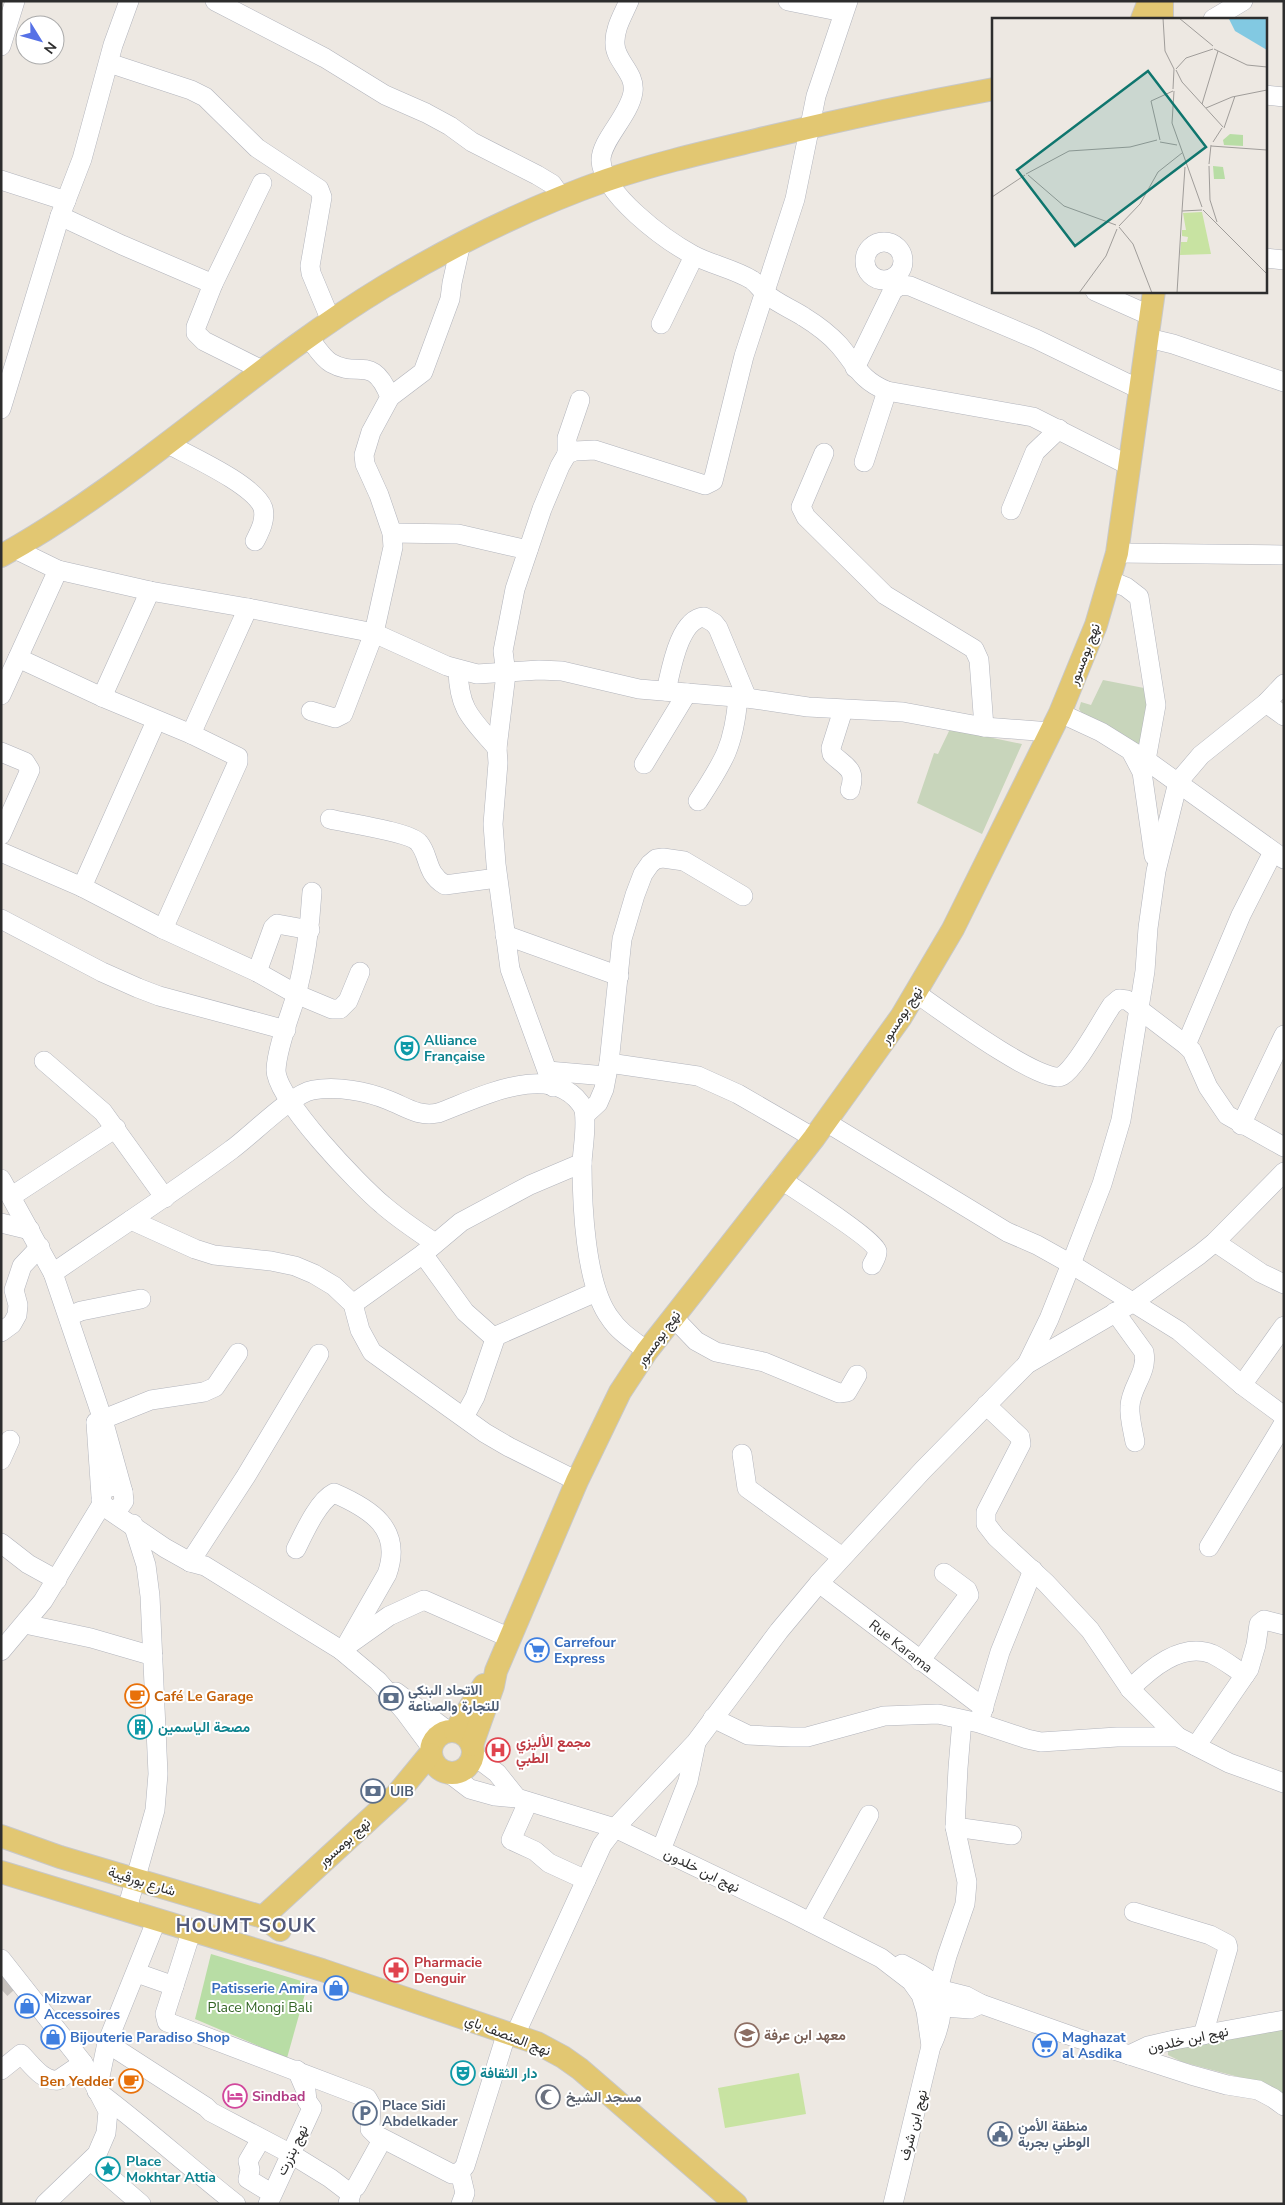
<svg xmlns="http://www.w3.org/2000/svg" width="1285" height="2205" viewBox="0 0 1285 2205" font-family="'Nunito Sans',Vazirmatn,sans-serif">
<rect width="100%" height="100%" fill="#ede8e2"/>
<path fill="#b8dda5" d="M211 1954 308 1983 287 2058 195 2019Z"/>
<g fill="#c8d5bb">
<path d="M1103 680 1144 688 1149 709 1140 745 1083 715 1079 709 1081 702 1091 705Z"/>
<path d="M950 729 1022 744 982 834 917 803 934 753 938 754Z"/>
<path d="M1284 2025V2094L1265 2084 1182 2062 1168 2055V2050Z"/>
</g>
<path fill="#c8e3a2" d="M799 2073 806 2114 725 2128 718 2088Z"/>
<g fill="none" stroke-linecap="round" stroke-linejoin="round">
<path stroke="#c7c3be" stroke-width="19" stroke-dasharray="19 9" stroke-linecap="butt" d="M1 1989 11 1980"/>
<g stroke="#b2b4bc" stroke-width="20">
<g id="minor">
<path d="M215 1 325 58 385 95 426 113 450 126 472 142 537 175 552 184 562 198"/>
<path d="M629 1C623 15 614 29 615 44 615 61 636 73 633 92 630 115 601 140 601 160 602 194 665 240 693 255 712 265 734 269 752 280 758 284 760 289 765 293 776 303 792 309 804 317 817 325 829 334 839 345 857 366 860 380 887 391L1033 417 1130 466"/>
<path d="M788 1 843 12"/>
<path d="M1213 19 1243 1"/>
<path d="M1 46 15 1"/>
<path d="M109 63 191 90 205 97 257 148 319 189 322 197 310 266 311 273 331 321"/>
<path d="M1266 95 1284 97"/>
<path d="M1 180 66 201"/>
<path d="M262 183 213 284 196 327V333L204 341 262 370"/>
<path d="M60 216 122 245 213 284"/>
<circle cx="884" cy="261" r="19"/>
<path d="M1266 258 1284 260"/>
<path d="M1095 291 1151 316"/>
<path d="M661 324 694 256"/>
<path d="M308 337C315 345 322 358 331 363 359 379 372 353 390 397L371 432 364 455 365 464 379 495 392 533 393 547 374 633 343 714 335 718 311 711"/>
<path d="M1148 338 1173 344 1284 382"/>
<path d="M855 368 893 290 901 285 910 286 1036 339 1141 390"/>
<path d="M390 397 423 372 450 299 452 283 461 243"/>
<path d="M1 409 60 216 82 159 113 45 129 1"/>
<path d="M168 444C190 456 255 485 263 508 266 520 260 531 255 541"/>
<path d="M824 453 801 507 806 517 885 595 974 649 979 660 984 727"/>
<path d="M567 454V438L580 400"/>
<path d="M864 462 887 391"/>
<path d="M1011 510 1035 452 1059 429"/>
<path d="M392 533 458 534 528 550"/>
<path d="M15 549 58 570 150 591 248 608 374 633 447 666 477 674 539 670 562 671 639 689 747 698 808 707 903 712 984 727 1051 732"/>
<path d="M1117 553 1284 555"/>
<path d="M1109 580 1126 587 1139 597 1156 705 1146 760"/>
<path d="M18 658 102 697 191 734 238 757V762L163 929"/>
<path d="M458 670C459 711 472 719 497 748"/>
<path d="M666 691C671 670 679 619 704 617L714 623 718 628 747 698"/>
<path d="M1 695 58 570"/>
<path d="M102 697 150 591"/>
<path d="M1266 703 1284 716"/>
<path d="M843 710 831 748 832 754C845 767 857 768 850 790"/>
<path d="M1060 713 1101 732 1146 760 1284 859"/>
<path d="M191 734 248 608"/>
<path d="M1 752 25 762 30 770 1 835"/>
<path d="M1132 753 1142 772 1154 856"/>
<path d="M644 764 687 693"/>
<path d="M698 801C724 761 734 746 738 697"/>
<path d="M330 819C346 823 411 832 419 843 430 856 425 873 445 885L497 878"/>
<path d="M1 852 82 887 163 929 257 972 296 994 332 1009H340L348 1001 360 972"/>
<path d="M82 887 156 721"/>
<path d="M312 892C310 927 305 962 296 996 289 1018 277 1048 276 1070 276 1099 359 1185 383 1205 399 1219 417 1231 435 1243"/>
<path d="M1 919 102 972 138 988 159 996 286 1030"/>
<path d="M505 935 619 976"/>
<path d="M257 972 273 928 277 924 310 930"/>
<path d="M916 993C936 1007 1044 1087 1062 1076 1077 1067 1101 1021 1112 1005L1119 999 1127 1000 1186 1045 1192 1051 1208 1087 1227 1115 1284 1147"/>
<path d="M1186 1045 1241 915 1273 852"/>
<path d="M44 1061 103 1112 165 1198"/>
<path d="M609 1063 698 1076 738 1094 814 1138"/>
<path d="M548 1071 606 1076"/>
<path d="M553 1087 510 969 496 864 493 824 498 763 497 748 506 674 503 651 515 589 542 509 560 466 567 454 575 451 595 450 705 485 713 481 744 356 795 199 816 96 848 1"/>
<path d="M585 1115 598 1103 604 1089 609 1063 622 939 635 895 643 874 650 864 656 859 663 858 684 861 743 896"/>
<path d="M826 1122 1007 1232 1037 1245 1071 1264 1179 1331 1242 1385 1284 1416"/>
<path d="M1241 1125 1284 1035"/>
<path d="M1 1179 53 1273 103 1420 123 1492"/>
<path d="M780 1179C795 1189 874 1239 877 1251 878 1255 874 1261 872 1265"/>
<path d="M12 1196 116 1128"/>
<path d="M131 1220 195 1249 214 1255 271 1261 295 1266 314 1274 334 1286 353 1304 360 1330 372 1352 485 1433 509 1447 577 1481"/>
<path d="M1 1223 30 1230"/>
<path d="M1215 1242 1261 1273 1284 1284"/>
<path d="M423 1254 465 1312 492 1336H496L596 1292"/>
<path d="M53 1273C112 1232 173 1193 231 1150 252 1135 291 1094 313 1090 337 1086 366 1091 388 1100 406 1107 418 1117 438 1113 477 1099 555 1057 584 1109 587 1127 583 1145 582 1163 582 1204 585 1285 610 1318 619 1332 634 1341 647 1351"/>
<path d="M353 1304 423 1254 461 1222 530 1185 582 1163"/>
<path d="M1115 1312 1144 1352C1148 1373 1131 1386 1130 1406 1129 1417 1133 1431 1135 1442"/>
<path d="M69 1316 81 1311 141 1299"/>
<path d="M673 1317 696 1341 716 1352 764 1362 839 1393 847 1392 857 1375"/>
<path d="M1 1332 12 1324 17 1315 18 1305 14 1290 22 1266 40 1247"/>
<path d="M1027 1364 1049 1319 1071 1264 1102 1184 1121 1120 1145 971 1148 928 1156 871 1178 782 1201 755 1266 703 1284 684"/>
<path d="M1242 1385 1284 1326"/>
<path d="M986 1405 1020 1437 1021 1444 986 1512V1524L996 1537 1046 1583 1090 1630 1130 1689 1178 1737"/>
<path d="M464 1417 475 1397 496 1336"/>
<path d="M96 1422 151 1400 204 1392 215 1387 238 1353"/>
<path d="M96 1423 101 1496"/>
<path d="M742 1454 747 1488 842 1557"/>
<path d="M1 1460 10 1440"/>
<path d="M110 1510 119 1508 124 1501 123 1492C117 1485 110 1485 103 1491L101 1500 106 1508 165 1548 190 1562 205 1566 341 1650 389 1616 424 1600 510 1638"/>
<path d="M1 1543 28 1564 57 1580"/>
<path d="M1209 1547 1284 1423"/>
<path d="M296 1549C304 1533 318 1501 334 1493 371 1509 403 1529 387 1574L347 1644"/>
<path d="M190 1562 246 1476 319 1354"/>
<path d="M819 1583 984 1708"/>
<path d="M25 1624 91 1638 153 1656"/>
<path d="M341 1650 378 1681 405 1712 431 1747"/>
<path d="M1 1651 43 1601 102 1504"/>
<path d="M920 1661 969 1595 967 1590 944 1573"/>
<path d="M1130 1689C1150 1669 1181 1642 1212 1654 1223 1659 1234 1668 1245 1675"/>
<path d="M396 1692 448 1731"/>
<path d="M713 1718 748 1735 791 1737H807L884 1716 938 1714 979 1723 1027 1739 1041 1742 1117 1737H1178L1229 1763 1284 1783"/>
<path d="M980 1719 1000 1652 1033 1570"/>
<path d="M1196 1746 1249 1669 1256 1645 1259 1624 1264 1620 1284 1625"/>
<path d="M473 1755 497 1773 517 1798"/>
<path d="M449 1773 470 1789 495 1796 517 1798 615 1828 788 1911 881 1958 911 1981 921 1995 926 2011 931 2046"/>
<path d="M528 1802 511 1840 535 1851 549 1863 586 1880"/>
<path d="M955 1827 1012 1835"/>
<path d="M661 1850 688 1781 696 1743"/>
<path d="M127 1909 155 1810 158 1774 150 1596 146 1565 133 1524"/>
<path d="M1134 1912 1210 1935 1227 1944 1228 1948 1203 2035"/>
<path d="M157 1919 107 2043 97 2091C145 2127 189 2167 236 2204"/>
<path d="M810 1922 869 1815"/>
<path d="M192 1929 165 2014 167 2022 367 2098 371 2105 370 2129 376 2135 452 2174 460 2172 465 2166 507 2032"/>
<path d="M1 1959 83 2063 108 2111 106 2133 97 2154 45 2204"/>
<path d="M137 1973 174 1986"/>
<path d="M938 1989 947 1956 965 1904 966 1894 967 1882 955 1827 958 1768 962 1720"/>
<path d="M920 1993 938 1989 966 1996 981 2004 1077 2038 1191 2075 1227 2085 1258 2090 1273 2098 1284 2106"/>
<path d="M931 2006 970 2009 981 2004"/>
<path d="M515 2035 602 1845 615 1828 696 1742 779 1631 819 1583 923 1470 1027 1364 1132 1303 1199 1255 1215 1242 1284 1172"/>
<path d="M107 2043 206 2107 211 2112 291 2154 330 2178 351 2194 348 2203 350 2204"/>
<path d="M1129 2055 1148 2046 1174 2040 1284 2020"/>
<path d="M1 2070 21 2054C31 2064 43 2082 58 2080L83 2063"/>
<path d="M261 2139 248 2161 250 2170 248 2179 271 2193"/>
<path d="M91 2161 141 2204"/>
<path d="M460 2172 465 2193 461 2204"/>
<path d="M356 2187 382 2140"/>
<path d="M268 2204 312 2108 307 2101 306 2091 297 2070"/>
<path d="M893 2204 931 2046C936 2037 938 2029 940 2020 946 1986 929 1978 902 1964"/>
</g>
</g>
<g stroke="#c8c8c8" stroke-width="24">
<g id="major">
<path d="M1162 1V19"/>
<path d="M1142 19 1149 1"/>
<path d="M1 556C138 480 251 367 385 286 455 244 530 207 607 180 660 162 715 150 769 137 844 119 918 103 994 89"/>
<circle cx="452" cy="1752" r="21"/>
<path d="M455 1731 484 1685"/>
<path d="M472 1745 493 1686 496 1671 577 1481 620 1392 647 1351 814 1138 901 1017 953 929 1060 713 1096 625 1117 553 1154 291"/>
<path d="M1 1836 60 1857 263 1917 280 1930"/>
<path d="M1 1872 322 1970 537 2043 563 2057 580 2069 736 2204"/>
<path d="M263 1917 397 1794 430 1754"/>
</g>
</g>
<use href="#minor" stroke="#fff" stroke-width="19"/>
<use href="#major" stroke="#e2c772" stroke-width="22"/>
</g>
<defs>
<g id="theatre-ring" transform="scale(1.25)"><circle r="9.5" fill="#fff" stroke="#0f9aa8" stroke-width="1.5"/><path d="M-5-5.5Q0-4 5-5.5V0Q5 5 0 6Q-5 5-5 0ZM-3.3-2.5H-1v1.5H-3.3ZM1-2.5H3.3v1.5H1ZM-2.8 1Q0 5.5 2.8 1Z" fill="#0f9aa8"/></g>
<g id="supermarket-ring" transform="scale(1.25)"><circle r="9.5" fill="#fff" stroke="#3f7fe0" stroke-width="1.5"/><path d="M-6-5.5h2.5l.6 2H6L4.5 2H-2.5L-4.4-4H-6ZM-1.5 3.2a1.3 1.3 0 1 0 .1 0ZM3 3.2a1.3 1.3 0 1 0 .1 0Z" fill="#3f7fe0"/></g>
<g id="cafe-ring" transform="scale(1.25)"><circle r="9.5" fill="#fff" stroke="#e8710a" stroke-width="1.5"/><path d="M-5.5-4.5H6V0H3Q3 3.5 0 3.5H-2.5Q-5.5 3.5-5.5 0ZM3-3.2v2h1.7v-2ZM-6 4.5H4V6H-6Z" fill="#e8710a"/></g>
<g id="bank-ring" transform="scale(1.25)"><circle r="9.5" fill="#fff" stroke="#5c6f8a" stroke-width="1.5"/><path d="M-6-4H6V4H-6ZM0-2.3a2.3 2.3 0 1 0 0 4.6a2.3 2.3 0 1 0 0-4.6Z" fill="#5c6f8a"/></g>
<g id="building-ring" transform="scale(1.25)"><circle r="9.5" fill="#fff" stroke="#0f9aa8" stroke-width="1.5"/><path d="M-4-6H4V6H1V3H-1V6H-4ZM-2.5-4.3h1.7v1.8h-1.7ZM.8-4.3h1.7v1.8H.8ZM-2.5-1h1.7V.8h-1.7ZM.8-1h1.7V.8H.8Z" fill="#0f9aa8"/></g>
<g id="hospital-ring" transform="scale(1.25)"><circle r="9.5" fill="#fff" stroke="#e0444e" stroke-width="1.5"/><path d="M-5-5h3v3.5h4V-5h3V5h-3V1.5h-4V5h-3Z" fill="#e0444e"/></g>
<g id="pharmacy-ring" transform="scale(1.25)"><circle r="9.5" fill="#fff" stroke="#e0444e" stroke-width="1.5"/><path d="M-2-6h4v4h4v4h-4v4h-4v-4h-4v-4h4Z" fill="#e0444e"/></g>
<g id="shop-ring" transform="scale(1.25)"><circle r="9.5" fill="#fff" stroke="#3f7fe0" stroke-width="1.5"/><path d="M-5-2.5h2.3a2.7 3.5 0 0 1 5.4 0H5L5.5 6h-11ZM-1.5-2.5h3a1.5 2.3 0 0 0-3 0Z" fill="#3f7fe0"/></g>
<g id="school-ring" transform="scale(1.25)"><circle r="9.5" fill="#fff" stroke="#8d6e63" stroke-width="1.5"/><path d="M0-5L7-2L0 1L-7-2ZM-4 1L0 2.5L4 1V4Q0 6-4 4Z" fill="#8d6e63"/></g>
<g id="hotel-ring" transform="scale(1.25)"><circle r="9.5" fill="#fff" stroke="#d1479c" stroke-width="1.5"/><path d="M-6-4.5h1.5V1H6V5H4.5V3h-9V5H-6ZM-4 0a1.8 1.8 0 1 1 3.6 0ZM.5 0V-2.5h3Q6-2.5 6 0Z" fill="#d1479c"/></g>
<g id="mosque-ring" transform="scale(1.25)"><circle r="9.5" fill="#fff" stroke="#6b7280" stroke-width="1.5"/><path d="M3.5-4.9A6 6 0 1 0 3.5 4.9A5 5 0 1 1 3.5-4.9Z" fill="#6b7280"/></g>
<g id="parking-ring" transform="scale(1.25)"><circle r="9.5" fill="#fff" stroke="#5c6f8a" stroke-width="1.5"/><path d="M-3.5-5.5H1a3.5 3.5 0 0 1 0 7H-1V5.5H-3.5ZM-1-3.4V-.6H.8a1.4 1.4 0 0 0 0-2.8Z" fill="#5c6f8a"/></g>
<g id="civic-ring" transform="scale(1.25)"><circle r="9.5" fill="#fff" stroke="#5c6f8a" stroke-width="1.5"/><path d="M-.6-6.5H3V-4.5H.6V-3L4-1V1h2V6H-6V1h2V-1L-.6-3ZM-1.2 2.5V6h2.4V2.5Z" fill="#5c6f8a"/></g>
<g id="sight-ring" transform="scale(1.25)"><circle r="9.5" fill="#fff" stroke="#0f9aa8" stroke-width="1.5"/><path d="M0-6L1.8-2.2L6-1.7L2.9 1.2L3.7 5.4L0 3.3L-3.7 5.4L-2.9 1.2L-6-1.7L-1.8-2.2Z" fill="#0f9aa8"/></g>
</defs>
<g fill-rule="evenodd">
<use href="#theatre-ring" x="407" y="1048"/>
<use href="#supermarket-ring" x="537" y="1650"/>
<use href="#cafe-ring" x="137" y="1696"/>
<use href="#bank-ring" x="391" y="1698"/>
<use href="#building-ring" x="140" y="1727"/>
<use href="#hospital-ring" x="498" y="1750"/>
<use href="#bank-ring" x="373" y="1791"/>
<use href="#pharmacy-ring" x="396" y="1970"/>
<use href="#shop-ring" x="336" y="1988"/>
<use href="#shop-ring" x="27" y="2006"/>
<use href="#school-ring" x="747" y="2035"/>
<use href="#shop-ring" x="53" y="2037"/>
<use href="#supermarket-ring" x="1045" y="2045"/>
<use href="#theatre-ring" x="463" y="2073"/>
<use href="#cafe-ring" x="131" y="2081"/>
<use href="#hotel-ring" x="235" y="2096"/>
<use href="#mosque-ring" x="548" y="2097"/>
<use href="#parking-ring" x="365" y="2113"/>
<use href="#civic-ring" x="1000" y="2134"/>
<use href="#sight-ring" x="108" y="2169"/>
</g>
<g text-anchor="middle" stroke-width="4" stroke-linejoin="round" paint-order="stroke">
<g font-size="14" fill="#2d2d2d" stroke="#fff">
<text transform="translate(1084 654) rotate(-69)" y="5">نهج بومسور</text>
<text transform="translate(901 1015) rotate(-57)" y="5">نهج بومسور</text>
<text transform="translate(658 1338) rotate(-54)" y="5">نهج بومسور</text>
<text transform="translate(901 1646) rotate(38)" y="5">Rue Karama</text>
<text transform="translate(344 1842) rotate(-42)" y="5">نهج بومسور</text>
<text transform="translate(702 1870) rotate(26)" y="5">نهج ابن خلدون</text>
<text transform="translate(142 1881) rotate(17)" y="5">شارع بورقيبة</text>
<text transform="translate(508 2035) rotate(21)" y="5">نهج المنصف باي</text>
<text transform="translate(1188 2039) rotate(-12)" y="5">نهج ابن خلدون</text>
<text transform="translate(913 2125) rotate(-75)" y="5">نهج ابن شرف</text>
<text transform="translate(292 2150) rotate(-64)" y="5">نهج بنزرت</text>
</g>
<g font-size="14" font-weight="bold" fill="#0d838f" stroke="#fff" text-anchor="start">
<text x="424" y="1045">Alliance<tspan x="424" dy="16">Française</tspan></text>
<text x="158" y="1732">مصحة الياسمين</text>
<text x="480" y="2078">دار الثقافة</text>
<text x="126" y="2166">Place<tspan x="126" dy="16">Mokhtar Attia</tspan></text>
</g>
<g font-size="14" font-weight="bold" fill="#366cbe" stroke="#fff" text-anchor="start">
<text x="554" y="1647">Carrefour<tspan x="554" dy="16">Express</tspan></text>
<text x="318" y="1993" text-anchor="end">Patisserie Amira</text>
<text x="44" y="2003">Mizwar<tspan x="44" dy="16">Accessoires</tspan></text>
<text x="70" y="2042">Bijouterie Paradiso Shop</text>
<text x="1062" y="2042">Maghazat<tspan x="1062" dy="16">al Asdika</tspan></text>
</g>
<g font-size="14" font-weight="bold" fill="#4e5e75" stroke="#fff" text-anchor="start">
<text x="408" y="1695">الاتحاد البنكي<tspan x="408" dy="16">للتجارة والصناعة</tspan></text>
<text x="390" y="1796">UIB</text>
<text x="382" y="2110">Place Sidi<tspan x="382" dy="16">Abdelkader</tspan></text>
<text x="1018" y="2131">منطقة الأمن<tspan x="1018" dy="16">الوطني بجربة</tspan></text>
</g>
<g font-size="14" font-weight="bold" fill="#c56008" stroke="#fff" text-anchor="start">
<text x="154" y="1701">Café Le Garage</text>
<text x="114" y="2086" text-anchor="end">Ben Yedder</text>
</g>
<g font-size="14" font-weight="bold" fill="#be3a42" stroke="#fff" text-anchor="start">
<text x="516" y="1747">مجمع الأليزي<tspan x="516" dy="16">الطبي</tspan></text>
<text x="414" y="1967">Pharmacie<tspan x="414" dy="16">Denguir</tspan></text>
</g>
<g font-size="14" fill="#326424" stroke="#fff">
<text x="260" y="2012">Place Mongi Bali</text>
</g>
<g font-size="14" font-weight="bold" fill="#785e54" stroke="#fff" text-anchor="start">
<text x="764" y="2040">معهد ابن عرفة</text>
</g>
<g font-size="14" font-weight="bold" fill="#b23c85" stroke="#fff" text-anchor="start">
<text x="252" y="2101">Sindbad</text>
</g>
<g font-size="14" font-weight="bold" fill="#5b616d" stroke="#fff" text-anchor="start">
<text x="566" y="2102">مسجد الشيخ</text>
</g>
<g font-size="19" font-weight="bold" letter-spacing="1" fill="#52597a" stroke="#fff">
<text x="246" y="1932">HOUMT SOUK</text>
</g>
</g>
<g transform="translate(992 18)">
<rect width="275" height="275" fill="#ede8e2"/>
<path d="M238 116 251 117V128L232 127 231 122ZM221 148 231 149 233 161H222Z" fill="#b8dda5"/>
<path d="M210 194 219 236 188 237 189 224H195L196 219 190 218V212H194L191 195Z" fill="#c8e3a2"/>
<path d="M275 0V32L243 13 237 1Z" fill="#82c9e2"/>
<path fill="none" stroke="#a09d9a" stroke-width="1" d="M171 0 173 33 182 51M187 0 221 28M222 31 255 47 275 49M184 51 194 40 221 31M184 52 190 64 231 109M181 71 182 51M182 73 180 105 210 189M210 86 226 33M214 90 240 79 275 72M232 110 243 78M168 122 159 83 181 73M168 124 185 127M221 124 230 110M219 128 275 132M217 146 219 127M217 148 218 182 225 204M193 149 190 193 210 192M166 154 190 135M34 156 77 133 138 129 165 122M36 157 72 188 124 207M0 179 33 157M211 192 275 256M127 208 148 186 166 154M127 209 141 226 160 275M87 275 114 238 125 211M185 275 190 193"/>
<path fill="#0f766e" fill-opacity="0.15" stroke="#0f766e" stroke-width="2.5" d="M156 53 214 129 83 228 25 152Z"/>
<rect width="275" height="275" fill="none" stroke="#2d2d2d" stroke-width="2.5"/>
</g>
<rect width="1285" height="2205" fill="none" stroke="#2d2d2d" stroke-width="5"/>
<g transform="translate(40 40) rotate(127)"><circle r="24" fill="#ffffff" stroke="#ababab"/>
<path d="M0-4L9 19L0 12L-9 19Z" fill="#5671e6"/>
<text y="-8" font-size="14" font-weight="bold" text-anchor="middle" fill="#2d2d2d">N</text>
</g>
</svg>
